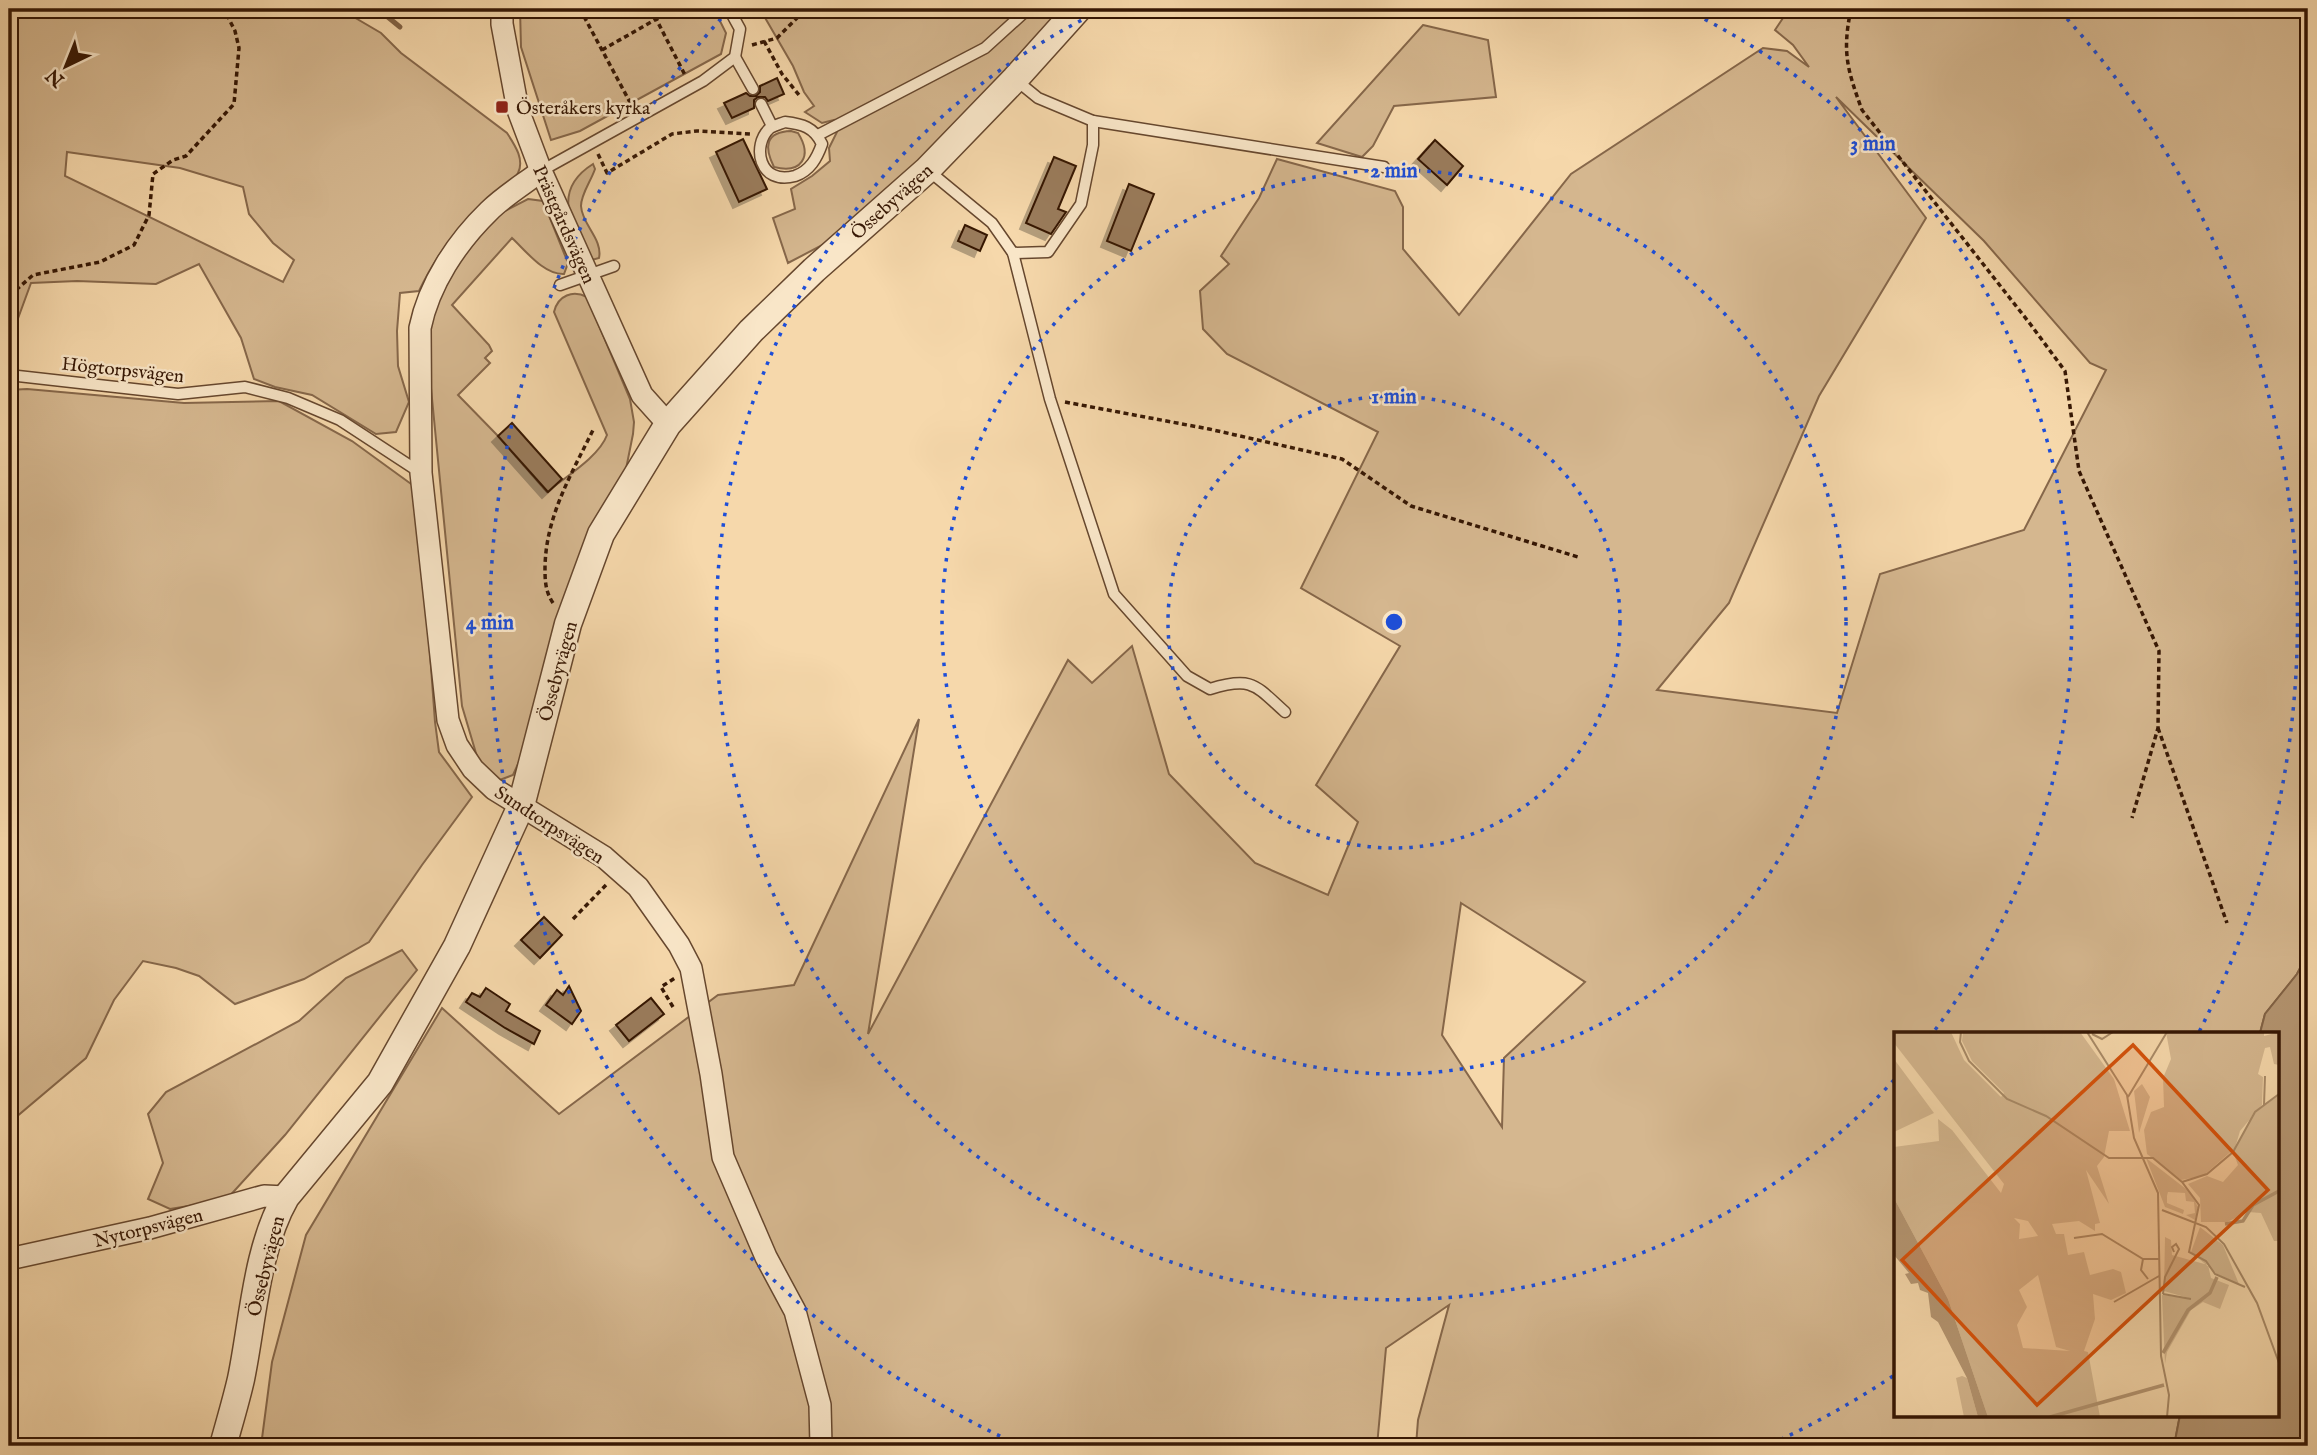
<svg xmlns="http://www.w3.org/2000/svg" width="2317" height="1455" viewBox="0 0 2317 1455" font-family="'IM FELL English',serif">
<defs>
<filter id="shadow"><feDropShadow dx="-6" dy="6" stdDeviation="0" flood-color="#0004"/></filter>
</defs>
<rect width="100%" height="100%" fill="#f6d8ab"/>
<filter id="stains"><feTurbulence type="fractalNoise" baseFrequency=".00286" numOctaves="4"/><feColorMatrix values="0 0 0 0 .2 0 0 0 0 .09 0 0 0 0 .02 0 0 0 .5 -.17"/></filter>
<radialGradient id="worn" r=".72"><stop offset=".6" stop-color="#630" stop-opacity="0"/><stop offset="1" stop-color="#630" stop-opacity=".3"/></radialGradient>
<g fill="#d5b78f" stroke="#86674a" stroke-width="2" fill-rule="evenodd">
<path d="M9 9H340L381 33 401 53 507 133C514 144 525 159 518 173 511 188 484 205 471 217 449 238 432 264 419 291L400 293 397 331 398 366 409 402 396 432 376 434 312 395 275 387 254 379 241 338 199 264 156 284 77 281 31 283 9 343ZM67 152 180 168 243 187 249 214 273 243 294 260 283 282 65 176Z"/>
<path d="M520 9H714L726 33 721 54 580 131 551 140 521 47Z"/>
<path d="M760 9H1071L952 130 830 241 788 263 773 218 795 209 791 189 812 176 830 161 829 148 837 132 834 120 822 123 805 112 814 106 804 92 793 66Z"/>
<path d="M1789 9H2308V953L2297 974 2265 1014 2260 1033H1895V1415H2180L2174 1446H1416L1418 1420 1449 1305 1386 1348 1377 1446H261L272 1362 306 1235 442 1008 559 1114 718 995 794 985 919 719 868 1034 1068 660 1092 683 1132 646 1169 774 1255 863 1328 895 1358 822 1316 785 1400 646 1301 588 1378 432 1227 354 1203 329 1200 291 1229 264 1221 256 1259 198 1277 159 1395 191 1403 207V249L1459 315 1571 174 1763 48 1787 51 1809 67 1793 45 1775 30ZM1836 97 1984 241 2090 363 2106 370 2024 530 1880 574 1837 713 1657 690 1729 603 1819 396 1926 218ZM1461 903 1585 982 1504 1058 1502 1127 1442 1035Z"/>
<path d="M1423 25 1488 40 1496 97 1394 106 1373 146 1362 157 1317 143Z"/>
<path d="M791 131 798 133C813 157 801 174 774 167 764 147 765 132 791 131Z"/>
<path d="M593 164 595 169C591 181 581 194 581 206 582 225 603 239 599 258L588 261C573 225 550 191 593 164Z"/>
<path d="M528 199 543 201 568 263 564 274C544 275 526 251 512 238L452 305 489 345 492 351 485 358 490 363 458 395 498 436 547 492C565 477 599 457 607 435L554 312C558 295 573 290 587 297L630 399 634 422 633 434 626 469 528 742 513 775 497 781 478 760 462 706 430 378 429 317 460 260 489 225 503 212Z"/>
<path d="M27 389 184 403 279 401 352 441 418 489 435 722 439 752 472 797 422 865 369 942 304 979 235 1004 199 976 176 968 143 961 114 1000 86 1058 9 1123V390Z"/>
<path d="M402 950 417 970 285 1135 226 1200 170 1209 148 1199 163 1163 148 1114 166 1092 299 1021 346 978Z"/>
</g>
<path fill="#b59672" stroke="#826346" stroke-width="2" d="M2308 953V1446H2174L2180 1415H2277V1033H2260L2265 1014 2297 974Z"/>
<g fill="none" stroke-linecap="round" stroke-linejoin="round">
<path stroke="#826346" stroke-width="5" d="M378 9 400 27"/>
</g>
<g fill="#9a7b5b" stroke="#361704" stroke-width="2" filter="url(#shadow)">
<path d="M777 78 784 94 768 101 765 97H758L754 100V108L732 118 724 103 746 93 750 96H756L760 92V86Z"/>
<path d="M743 139 767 189 739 202 716 152Z"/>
<path d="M1435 140 1463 166 1447 185 1418 159Z"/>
<path d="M1054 157 1076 166 1058 209 1066 212 1051 234 1026 223Z"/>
<path d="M1129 184 1154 194 1131 251 1107 241Z"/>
<path d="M965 225 987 235 980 251 958 241Z"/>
<path d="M512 423 562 479 548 492 498 436Z"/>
<path d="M544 917 562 935 540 958 521 940Z"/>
<path d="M569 986 581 1011 572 1024 546 1005 557 990 563 995Z"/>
<path d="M486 988 510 1004 506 1011 540 1031 534 1044 505 1028 466 1002 472 993 480 997Z"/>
<path d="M651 998 664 1014 629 1041 616 1025Z"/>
</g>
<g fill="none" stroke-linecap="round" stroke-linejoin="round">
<g stroke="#66472e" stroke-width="13">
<g id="service">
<path d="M735 57 753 89"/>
<path d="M1016 80 1038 98 1093 121 1384 167"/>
<path d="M761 104 772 126"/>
<path d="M785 122C802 124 814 127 822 144 817 158 810 171 795 176 759 186 751 145 770 128 775 125 780 124 785 122Z"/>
<path d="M818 135 985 48 1028 9"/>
<path d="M541 171 703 81 735 57 740 29 729 9"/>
<path d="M929 171 992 223 1013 253 1050 399 1114 594 1187 676 1210 689C1252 676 1255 685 1285 712"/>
<path d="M1013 253 1048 252 1081 204 1093 145V121"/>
<path d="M560 285 614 266"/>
<path d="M9 375 178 394 245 387 288 398 340 420 421 473"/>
</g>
</g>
<g stroke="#66472e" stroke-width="24">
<g id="minor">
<path d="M502 9V24L518 110 541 171 642 395 668 424"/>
<path d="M541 171C524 184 504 196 489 211 457 242 429 284 420 328L421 473 448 720 457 745 473 769 494 789 604 857 638 887 679 945 691 968 711 1074 723 1157 766 1257 795 1311 820 1405 821 1446"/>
<path d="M9 1259 150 1228 264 1196 286 1197"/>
</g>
</g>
<g stroke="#66472e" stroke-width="29">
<path id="tertiary" d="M223 1446C229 1424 236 1401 241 1379 253 1321 256 1249 286 1197L380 1083 457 946 521 806 568 624 601 534 668 424 751 331 814 270 927 170 1015 79 1078 9"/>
</g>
<g stroke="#361704" stroke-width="3.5" stroke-dasharray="5 3.5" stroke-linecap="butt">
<path d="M580 9 632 106"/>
<path d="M651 9 685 75"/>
<path d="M1851 9C1842 52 1847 69 1862 110L2031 325 2065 371 2079 471 2159 651 2158 728 2132 818"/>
<path d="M764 41 782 74 799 95"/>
<path d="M752 45 777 38 806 9"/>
<path d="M602 50 674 9"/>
<path d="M598 154 607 173 672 134 697 131 750 134"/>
<path d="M16 290 33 275 100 262 134 245 149 215 153 174 173 160 186 156 234 104 239 48 235 31 224 9"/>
<path d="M1065 402 1209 429 1342 459 1411 506 1578 557"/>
<path d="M553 603C545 591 545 580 545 567 546 516 571 475 593 430"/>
<path d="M2158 728 2227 923"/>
<path d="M573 919 606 885"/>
<path d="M673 1007 661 987 675 978"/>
<path d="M2306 1441H2308"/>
</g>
<use href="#service" stroke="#f9e6c8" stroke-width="10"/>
<use href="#minor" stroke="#f9e6c8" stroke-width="21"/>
<use href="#tertiary" stroke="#f9e6c8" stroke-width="26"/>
</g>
<g fill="none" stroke="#1d4ed8" stroke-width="3.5" stroke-dasharray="3.5 7">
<circle cx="1394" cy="622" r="226"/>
<circle cx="1394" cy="622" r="452"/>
<path d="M1894 1080A678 678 0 1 1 1102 10M1686 10A678 678 0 0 1 1935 1030"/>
<path d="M1893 1376A904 904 0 0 1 1769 1445M1019 1445A904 904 0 0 1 728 11M2060 11A904 904 0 0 1 2199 1032"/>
</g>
<rect fill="#8f2418" stroke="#f9e6c8" stroke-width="2.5" x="495" y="100" width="14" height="14" rx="3.5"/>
<g text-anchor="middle" stroke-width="5" stroke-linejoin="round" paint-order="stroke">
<g font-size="19" fill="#361704" stroke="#f9e6c8" text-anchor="start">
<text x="516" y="114">Österåkers kyrka</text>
</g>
<g font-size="19" fill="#361704" stroke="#f9e6c8">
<text transform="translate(891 201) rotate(-42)" y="7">Össebyvägen</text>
<text transform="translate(565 224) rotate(66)" y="7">Prästgårdsvägen</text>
<text transform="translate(123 369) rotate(6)" y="7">Högtorpsvägen</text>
<text transform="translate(557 671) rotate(-75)" y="7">Össebyvägen</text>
<text transform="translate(550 824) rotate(33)" y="7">Sundtorpsvägen</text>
<text transform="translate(148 1227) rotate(-14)" y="7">Nytorpsvägen</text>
<text transform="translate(265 1266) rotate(-76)" y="7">Össebyvägen</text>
</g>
</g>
<g transform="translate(1894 1032)">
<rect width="385" height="385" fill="#f6d8ab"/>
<path d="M0 0H57L70 28 107 65 110 61 78 29 68 9 69 0H186L220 47 236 99H215L210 125 203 134 215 172 192 138 206 191 201 192V199L185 189 158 192 162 202H170L174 223 190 220 196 243 219 237 227 240 232 261 217 268 199 262 201 287 190 319 194 320 206 385H94L54 267 0 166V115L45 109 44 87 58 98 107 161 110 152 0 11ZM120 186 134 189 144 204 125 207 126 192ZM144 243 162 315 176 319 129 316 123 293 133 275 125 258ZM272 0H370V4L385 0V33L380 32 376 15 371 16 364 42 369 45 368 73 346 99 341 116 309 144 287 148 253 122 250 98 257 80 270 75 269 46 277 27ZM0 27 40 81 0 100ZM248 52 256 65 245 101 240 59ZM385 63V209H380L367 181 354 180 333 190H307L306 166 294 152 313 144 329 150 344 133 339 120 359 82ZM252 126 296 160 304 175 301 188 292 183 301 181 300 170 292 169 291 161 274 160 273 164V171L290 178 289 182 271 175ZM306 195 329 213 345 252 323 242 297 220ZM271 205 277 208 278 223 314 233 317 246 335 253 326 277 309 270 297 278 273 320 271 332 268 263 298 267 270 259ZM68 344 73 346 84 385H70L62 346Z" fill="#d5b78f" fill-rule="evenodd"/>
<path d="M0 166 54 267 94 385H84L73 346 44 290 37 285 34 261 26 258 24 251 17 252 11 242 15 241 0 223Z" fill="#b59672"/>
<path fill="none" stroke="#b59672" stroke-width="3.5" d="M331 192 349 189 359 173 385 159M269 321 294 278 316 261 323 245M156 385 270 353"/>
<path fill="none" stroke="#a98b68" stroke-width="2" d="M67 0 66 10 75 29 113 67 152 84 215 126H259L288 150 305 173 295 220 312 229 321 242 351 255M193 0 233 63 240 106 264 161 267 324 275 363 273 385M198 2 208 7 219 0M234 65 273 0M370 73 371 44M288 150 313 142 339 120 361 80 385 62M268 178 312 195 330 212 363 271 385 331M180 206 208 202 249 227H266M249 227 247 238 254 247M269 262 271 245 285 217 282 212 278 215 280 220M269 262 297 267M220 270 265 244M0 312V336"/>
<path fill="#d6520b" fill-opacity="0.15" stroke="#d6520b" stroke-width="3.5" d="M239 13 374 158 143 373 8 228Z"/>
<rect width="385" height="385" fill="none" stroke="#361704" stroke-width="3.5"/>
</g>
<circle cx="1394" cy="622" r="10" fill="#1d4ed8" stroke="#f9e6c8" stroke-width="3.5"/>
<g font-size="21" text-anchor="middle" font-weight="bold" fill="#1d4ed8" stroke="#f9e6c8" stroke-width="5" stroke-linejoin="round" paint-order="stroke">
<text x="1873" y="150">3 min</text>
<text x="1394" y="177">2 min</text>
<text x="1394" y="403">1 min</text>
<text x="490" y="629">4 min</text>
</g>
<rect width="2317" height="1455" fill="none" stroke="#f6d8ab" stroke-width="35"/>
<rect x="10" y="10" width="2296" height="1434" fill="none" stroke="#361704" stroke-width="3.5"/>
<rect x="18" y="18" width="2282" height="1420" fill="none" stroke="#361704" stroke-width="2"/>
<g transform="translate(66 66) rotate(223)" stroke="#f9e6c8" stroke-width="5" paint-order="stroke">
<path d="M0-5L12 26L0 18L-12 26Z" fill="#361704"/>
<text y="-10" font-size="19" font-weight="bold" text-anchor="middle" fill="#361704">N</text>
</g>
<rect width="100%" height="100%" filter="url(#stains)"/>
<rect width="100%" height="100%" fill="url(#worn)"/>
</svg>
